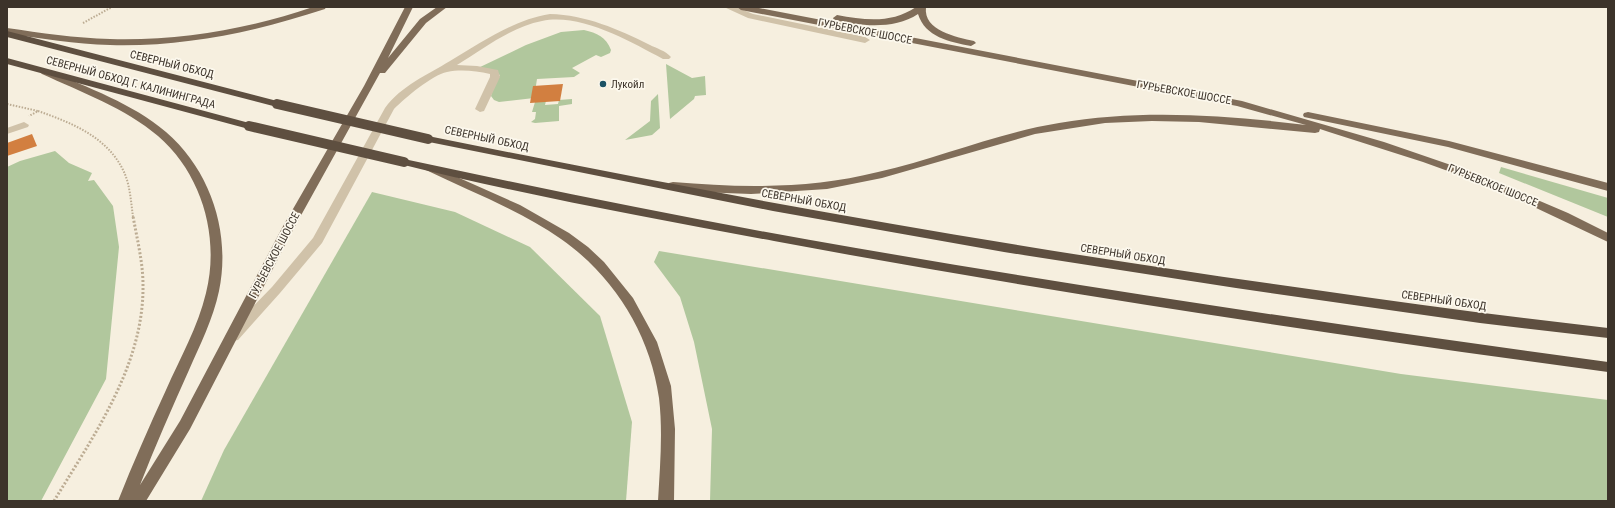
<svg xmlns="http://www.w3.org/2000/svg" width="1615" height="508" viewBox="0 0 1615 508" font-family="'Roboto Condensed',sans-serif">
<rect width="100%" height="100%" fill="#f6efdf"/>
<g fill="#b1c79d">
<path d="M584 30C597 33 606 37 611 50L610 53 601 57 596 55 572 68 580 73 574 77 537 79 534 98 499 102 494 100 491 96 495 81 500 75 478 68 526 45 561 32Z"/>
<path d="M666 64 692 78 705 76 706 95 695 96 694 99 670 119Z"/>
<path d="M658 94 660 128 652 135 625 140 650 121 651 101Z"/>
<path d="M572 99V104L559 106V121L535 123 531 122 535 119 536 112H532L535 102 546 101 545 105 558 104 559 100Z"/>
<path d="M55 151 69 163 92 173 88 181 94 180 113 206 119 247 106 379 41 501H7V167L20 161Z"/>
<path d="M1501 167 1608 198V217L1499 173Z"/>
<path d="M372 192 455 212 530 247 600 316 632 422 626 501H201L224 450Z"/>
<path d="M659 251 1401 374 1608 400V501H710L712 429 694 342 680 297 654 262Z"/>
</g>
<g fill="#d27f40">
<path d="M563 84 560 101 530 103 533 86Z"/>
<path d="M32 134 37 146 7 156V143Z"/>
</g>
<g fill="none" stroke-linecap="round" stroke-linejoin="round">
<g stroke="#bcac93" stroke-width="2" stroke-dasharray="1.5 1.5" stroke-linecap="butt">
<path d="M83 23 112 7"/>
<path d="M7 104 38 111 29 116"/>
<path d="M38 111C72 123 108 137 124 172 130 185 131 202 133 217"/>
</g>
<path stroke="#bcac93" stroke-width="3" stroke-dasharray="2 2" stroke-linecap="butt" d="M54 501C94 435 144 365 143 285 143 262 137 239 133 216"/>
<g fill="#d0c2a9" fill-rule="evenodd">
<path d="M724 7H736L753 14 865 37 870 40 865 43 748 18Z"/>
<path d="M550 14C586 15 618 29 650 45 656 48 666 51 671 57L669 59H663C629 41 581 13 542 21 511 27 483 49 457 65L477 66 498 70 500 77 484 111 480 112 475 109 490 77V74C476 71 461 69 447 72 432 75 405 98 394 109L322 243 280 293 238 340 233 341 228 340 226 336 228 332 272 287 313 238 385 108C401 86 427 75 450 61 482 42 513 20 550 14Z"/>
<path d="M24 122 29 125 28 127 7 134V128Z"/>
</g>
<g fill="#806d59" fill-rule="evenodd">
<path d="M313 7H326L325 9C255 32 184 47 110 45 75 44 41 38 7 34V28C41 33 75 38 110 39 179 41 248 29 313 7Z"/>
<path d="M405 7H413L388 58 420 19 437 7H447L426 23 385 73H380L294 228 190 429 146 501H118C133 463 149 427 166 390 180 358 198 327 206 293 220 237 202 174 158 136 125 108 81 92 42 74L40 72 42 70H48C88 88 132 103 166 132 211 171 231 233 219 291 213 319 200 345 189 370 172 408 155 446 140 485L180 421 282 228 364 86Z"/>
<path d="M737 7H754L1242 101 1384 142 1477 174 1568 213 1608 233V242L1515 198 1470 179 1423 162 1329 132 1320 129 1319 132 1315 133 1199 122 1152 121 1105 123 1035 134 882 178 827 189 751 194 699 192 669 189 667 186 669 183 673 182C742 188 811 189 878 172 939 158 997 133 1059 123 1140 109 1225 115 1306 125L1237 106 741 10Z"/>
<path d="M916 7H926C923 31 957 37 974 41L976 43 971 46C950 42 925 37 918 14 894 30 860 26 834 20L833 18 837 15C865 20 891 24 916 7Z"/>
<path d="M1308 112 1449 141 1608 183V191L1448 147 1304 117 1303 115 1304 113Z"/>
<path d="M430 165 520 205 569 233 588 247 604 262 633 298 657 342 671 386 675 429 674 501H658C660 467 663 432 659 398 650 334 614 276 561 239 520 210 471 192 426 170L425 168 426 166Z"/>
</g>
<g fill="#5e4f40" fill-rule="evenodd">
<path d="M7 31 281 102 282 104 277 107 7 37Z"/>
<path d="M7 58 253 124 254 126 253 128H245L7 64Z"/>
<path d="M428 136C723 196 1018 249 1316 290 1413 304 1510 317 1608 328V338L1480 323 1236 288 1004 252 773 211 424 141 423 139 424 137Z"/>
<path d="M404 159C554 191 704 222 856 248 1106 291 1357 328 1608 362V372C1329 334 1051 293 774 241 649 218 524 195 400 164L399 162 400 160Z"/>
</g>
<g stroke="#5e4f40" stroke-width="10">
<path d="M277 104 428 139"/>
<path d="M249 126 404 162"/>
</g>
</g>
<circle fill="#1a5163" stroke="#fcf8ed" stroke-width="1.5" cx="603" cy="84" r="4"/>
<g text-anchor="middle" stroke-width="3.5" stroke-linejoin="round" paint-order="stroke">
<g font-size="11" fill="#3c332a" stroke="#fcf8ed">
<text transform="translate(865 31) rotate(11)" y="4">ГУРЬЕВСКОЕ ШОССЕ</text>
<text transform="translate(172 64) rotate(14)" y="4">СЕВЕРНЫЙ ОБХОД</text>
<text transform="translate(131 82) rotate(15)" y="4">СЕВЕРНЫЙ ОБХОД Г. КАЛИНИНГРАДА</text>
<text transform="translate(1184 92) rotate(10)" y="4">ГУРЬЕВСКОЕ ШОССЕ</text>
<text transform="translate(487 138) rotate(12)" y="4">СЕВЕРНЫЙ ОБХОД</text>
<text transform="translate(1493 185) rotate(22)" y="4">ГУРЬЕВСКОЕ ШОССЕ</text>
<text transform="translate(804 200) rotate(10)" y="4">СЕВЕРНЫЙ ОБХОД</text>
<text transform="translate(1123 254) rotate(9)" y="4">СЕВЕРНЫЙ ОБХОД</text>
<text transform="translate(274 255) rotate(-62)" y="4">ГУРЬЕВСКОЕ ШОССЕ</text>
<text transform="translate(1444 300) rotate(8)" y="4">СЕВЕРНЫЙ ОБХОД</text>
</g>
<g font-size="11" fill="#3c332a" stroke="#fcf8ed" text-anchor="start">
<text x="611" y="88">Лукойл</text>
</g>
</g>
<rect width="1615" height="508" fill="none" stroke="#3c332a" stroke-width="16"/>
</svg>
